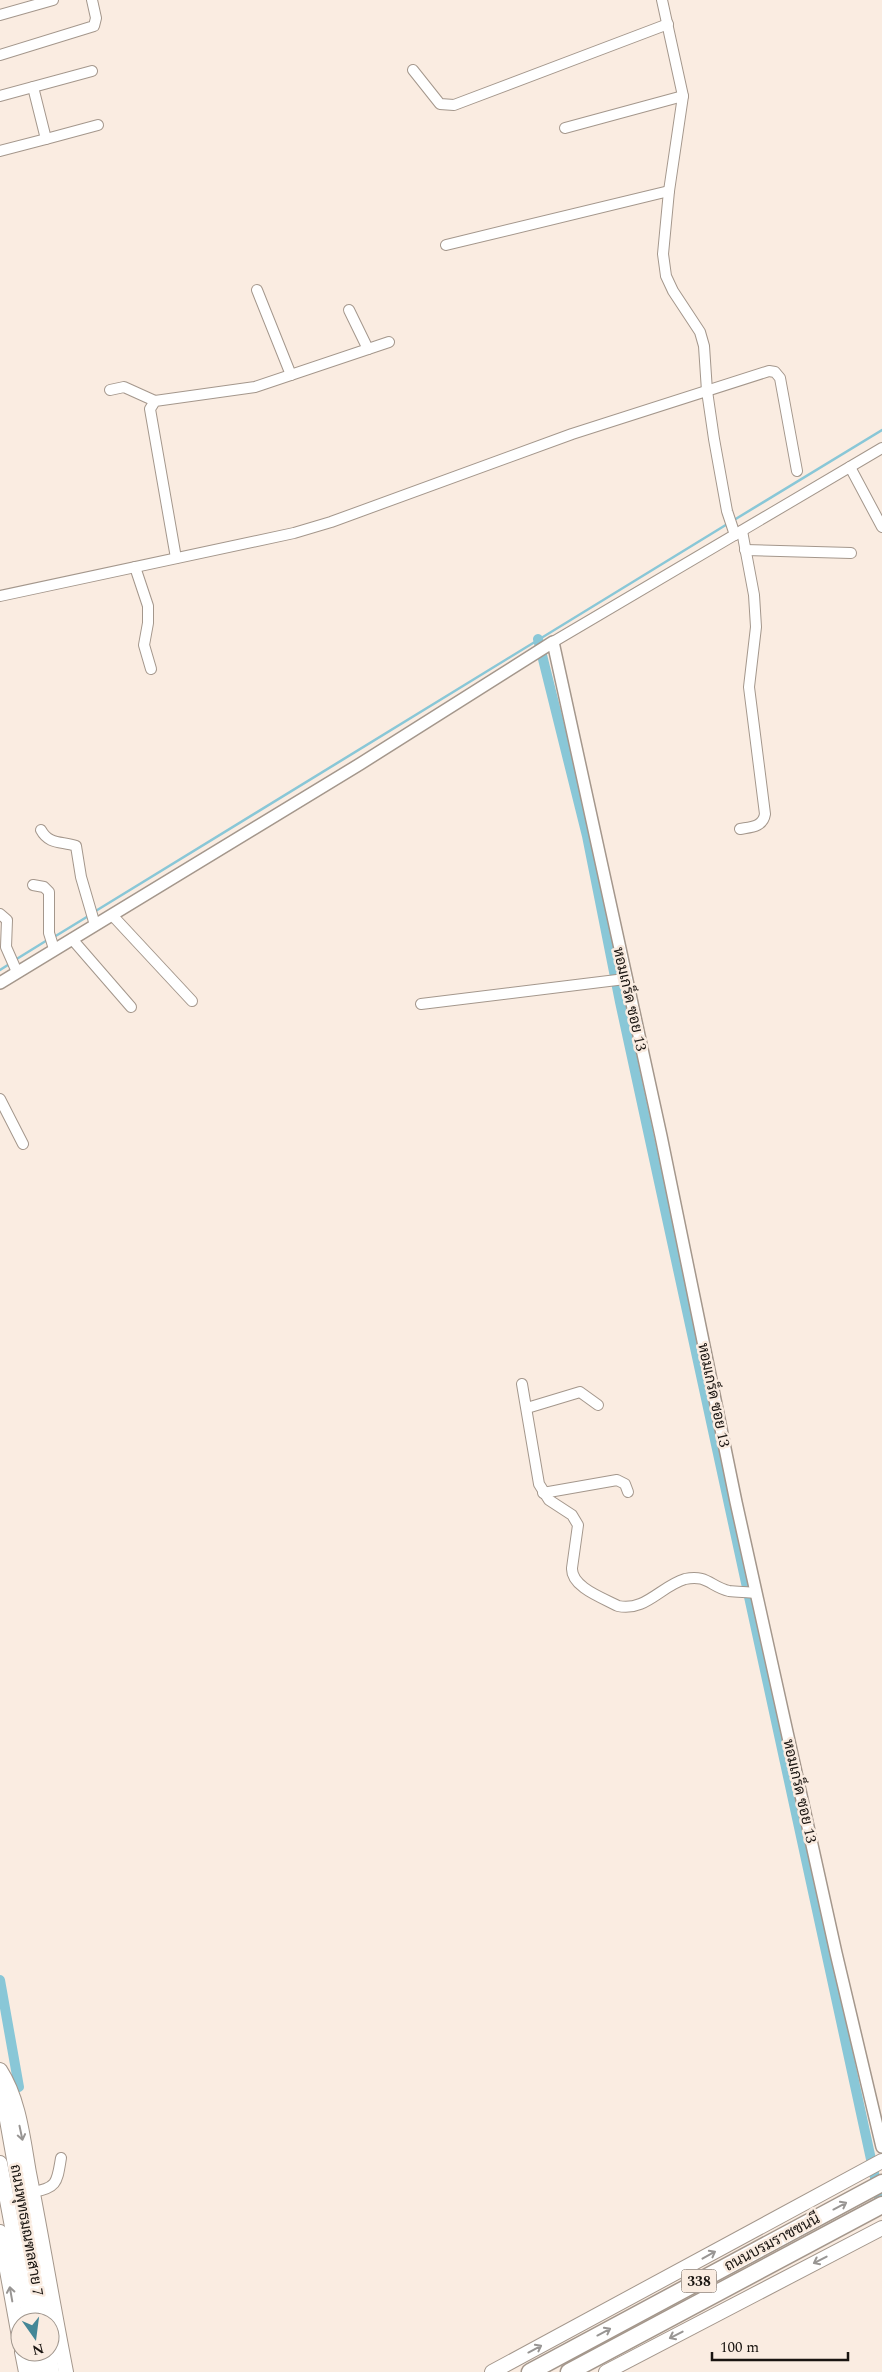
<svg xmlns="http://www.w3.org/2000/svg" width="882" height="2372" viewBox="0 0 882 2372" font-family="Spectral,Sarabun,serif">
<rect width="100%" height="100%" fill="#faece1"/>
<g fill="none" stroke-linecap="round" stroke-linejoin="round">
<g stroke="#89c7d7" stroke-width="2.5">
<path d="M734 520 882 430"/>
<path d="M94 912 729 523"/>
<path d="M54 937 90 915"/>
<path d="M15 960 49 939"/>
<path d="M0 970 11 963"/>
</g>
<g stroke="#89c7d7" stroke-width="10">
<path d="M538 639 587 836 620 1002 882 2210"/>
<path d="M0 1980 19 2087"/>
</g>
<g stroke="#a4978c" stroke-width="12">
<g id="minor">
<path d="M662 0 683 96 669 191 663 254 666 276 673 291 700 332 704 346 707 391 714 439 727 511 735 535"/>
<path d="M0 15 53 0"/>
<path d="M0 55 94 26 96 18 92 0"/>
<path d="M413 70 440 104 454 105 668 24"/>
<path d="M0 96 92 71"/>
<path d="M565 128 683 96"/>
<path d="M46 139 98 125"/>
<path d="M0 151 46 139 33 87"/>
<path d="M446 245 669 191"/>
<path d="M257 290 291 375"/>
<path d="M349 310 368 349"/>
<path d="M110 390 124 387 155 401"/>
<path d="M850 467 882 527"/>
<path d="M745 550 851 553"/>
<path d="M176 558 150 409 155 401 255 387 389 342"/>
<path d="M135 567 148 606V623L144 645 151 669"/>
<path d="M0 596 294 533 331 522 572 434 769 371 775 372 780 378 797 471"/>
<path d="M553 642 882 448"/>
<path d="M740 829C751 827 763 827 765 814L749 687 756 627 754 595 742 531"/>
<path d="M41 830C49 845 62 841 76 846L81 877 95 925"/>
<path d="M33 885 44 887 49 892V933L54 949"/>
<path d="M0 914 7 920 6 947 17 972"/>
<path d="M112 915 192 1001"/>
<path d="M72 939 131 1007"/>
<path d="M421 1004 625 979"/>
<path d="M0 1099 23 1144"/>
<path d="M522 1384 539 1484 549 1500 572 1515 578 1525 572 1568C571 1587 603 1598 618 1606 645 1612 661 1586 685 1579 707 1574 711 1587 729 1591 738 1592 747 1592 756 1593"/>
<path d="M527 1408 580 1392 598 1405"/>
<path d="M543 1493 617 1480 625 1484 628 1492"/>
<path d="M33 2192C58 2188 57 2181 61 2158"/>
</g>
</g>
<g stroke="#a4978c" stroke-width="14">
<path id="tertiary" d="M0 983 360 764 553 642 661 1136 736 1502 836 1953 882 2147"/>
</g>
<g stroke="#a4978c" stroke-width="16">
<g id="secondary">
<path d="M0 2070C19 2099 23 2139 29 2173 42 2239 53 2306 66 2372"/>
<path d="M0 2081 43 2322"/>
<path d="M0 2163 30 2322"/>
<path d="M0 2232 20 2342"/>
<path d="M22 2352 26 2372"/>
<path d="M36 2352 39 2372"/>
<path d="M49 2352 52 2372"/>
<path d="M492 2372 882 2161"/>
<path d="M606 2372 882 2228"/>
</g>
</g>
<g stroke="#a4978c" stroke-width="19">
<g id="trunk">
<path d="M530 2372 882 2183"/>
<path d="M569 2372 882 2205"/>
</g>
</g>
<use href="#minor" stroke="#fff" stroke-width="10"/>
<use href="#tertiary" stroke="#fff" stroke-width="11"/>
<use href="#secondary" stroke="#fff" stroke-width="14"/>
<use href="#trunk" stroke="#fff" stroke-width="16"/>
</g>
<defs><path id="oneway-shaft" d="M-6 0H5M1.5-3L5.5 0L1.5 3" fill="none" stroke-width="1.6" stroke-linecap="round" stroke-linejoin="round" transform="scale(1.25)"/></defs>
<g stroke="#989593">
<use href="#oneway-shaft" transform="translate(21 2133) rotate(78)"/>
<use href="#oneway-shaft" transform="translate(840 2206) rotate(-28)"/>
<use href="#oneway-shaft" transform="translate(709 2255) rotate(-29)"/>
<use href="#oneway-shaft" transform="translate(820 2260) rotate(153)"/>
<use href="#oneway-shaft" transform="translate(11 2294) rotate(-100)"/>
<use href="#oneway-shaft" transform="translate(604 2332) rotate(-28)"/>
<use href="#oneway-shaft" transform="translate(676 2335) rotate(153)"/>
<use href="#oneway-shaft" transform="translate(535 2349) rotate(-28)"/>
</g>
<g text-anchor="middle" stroke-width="5" stroke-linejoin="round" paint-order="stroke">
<rect fill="#faece1" stroke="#5c554f" stroke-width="1" x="681.5" y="2269.5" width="35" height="23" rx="4"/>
<g font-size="14" font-weight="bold" fill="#191410">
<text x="699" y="2286">338</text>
</g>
<g font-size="15" fill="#191410" stroke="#faece1">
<text transform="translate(630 999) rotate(77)" y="5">หอมเกร็ด ซอย 13</text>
<text transform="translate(714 1395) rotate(78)" y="5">หอมเกร็ด ซอย 13</text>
<text transform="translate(800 1791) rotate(77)" y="5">หอมเกร็ด ซอย 13</text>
<text transform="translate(27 2230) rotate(80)" y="5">ถนนพุทธมณฑลสาย 7</text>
<text transform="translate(772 2242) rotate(-28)" y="5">ถนนบรมราชชนนี</text>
</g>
</g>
<g transform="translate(35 2337) rotate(166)"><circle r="24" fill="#faece1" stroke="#a0968d"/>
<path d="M0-4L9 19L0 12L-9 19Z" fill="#448797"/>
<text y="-8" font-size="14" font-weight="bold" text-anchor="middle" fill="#191410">N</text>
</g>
<path d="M712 2352v8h136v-8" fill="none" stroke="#191410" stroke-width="2.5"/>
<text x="720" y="2352" font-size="15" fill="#191410" stroke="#faece1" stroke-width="4" paint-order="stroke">100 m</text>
</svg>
